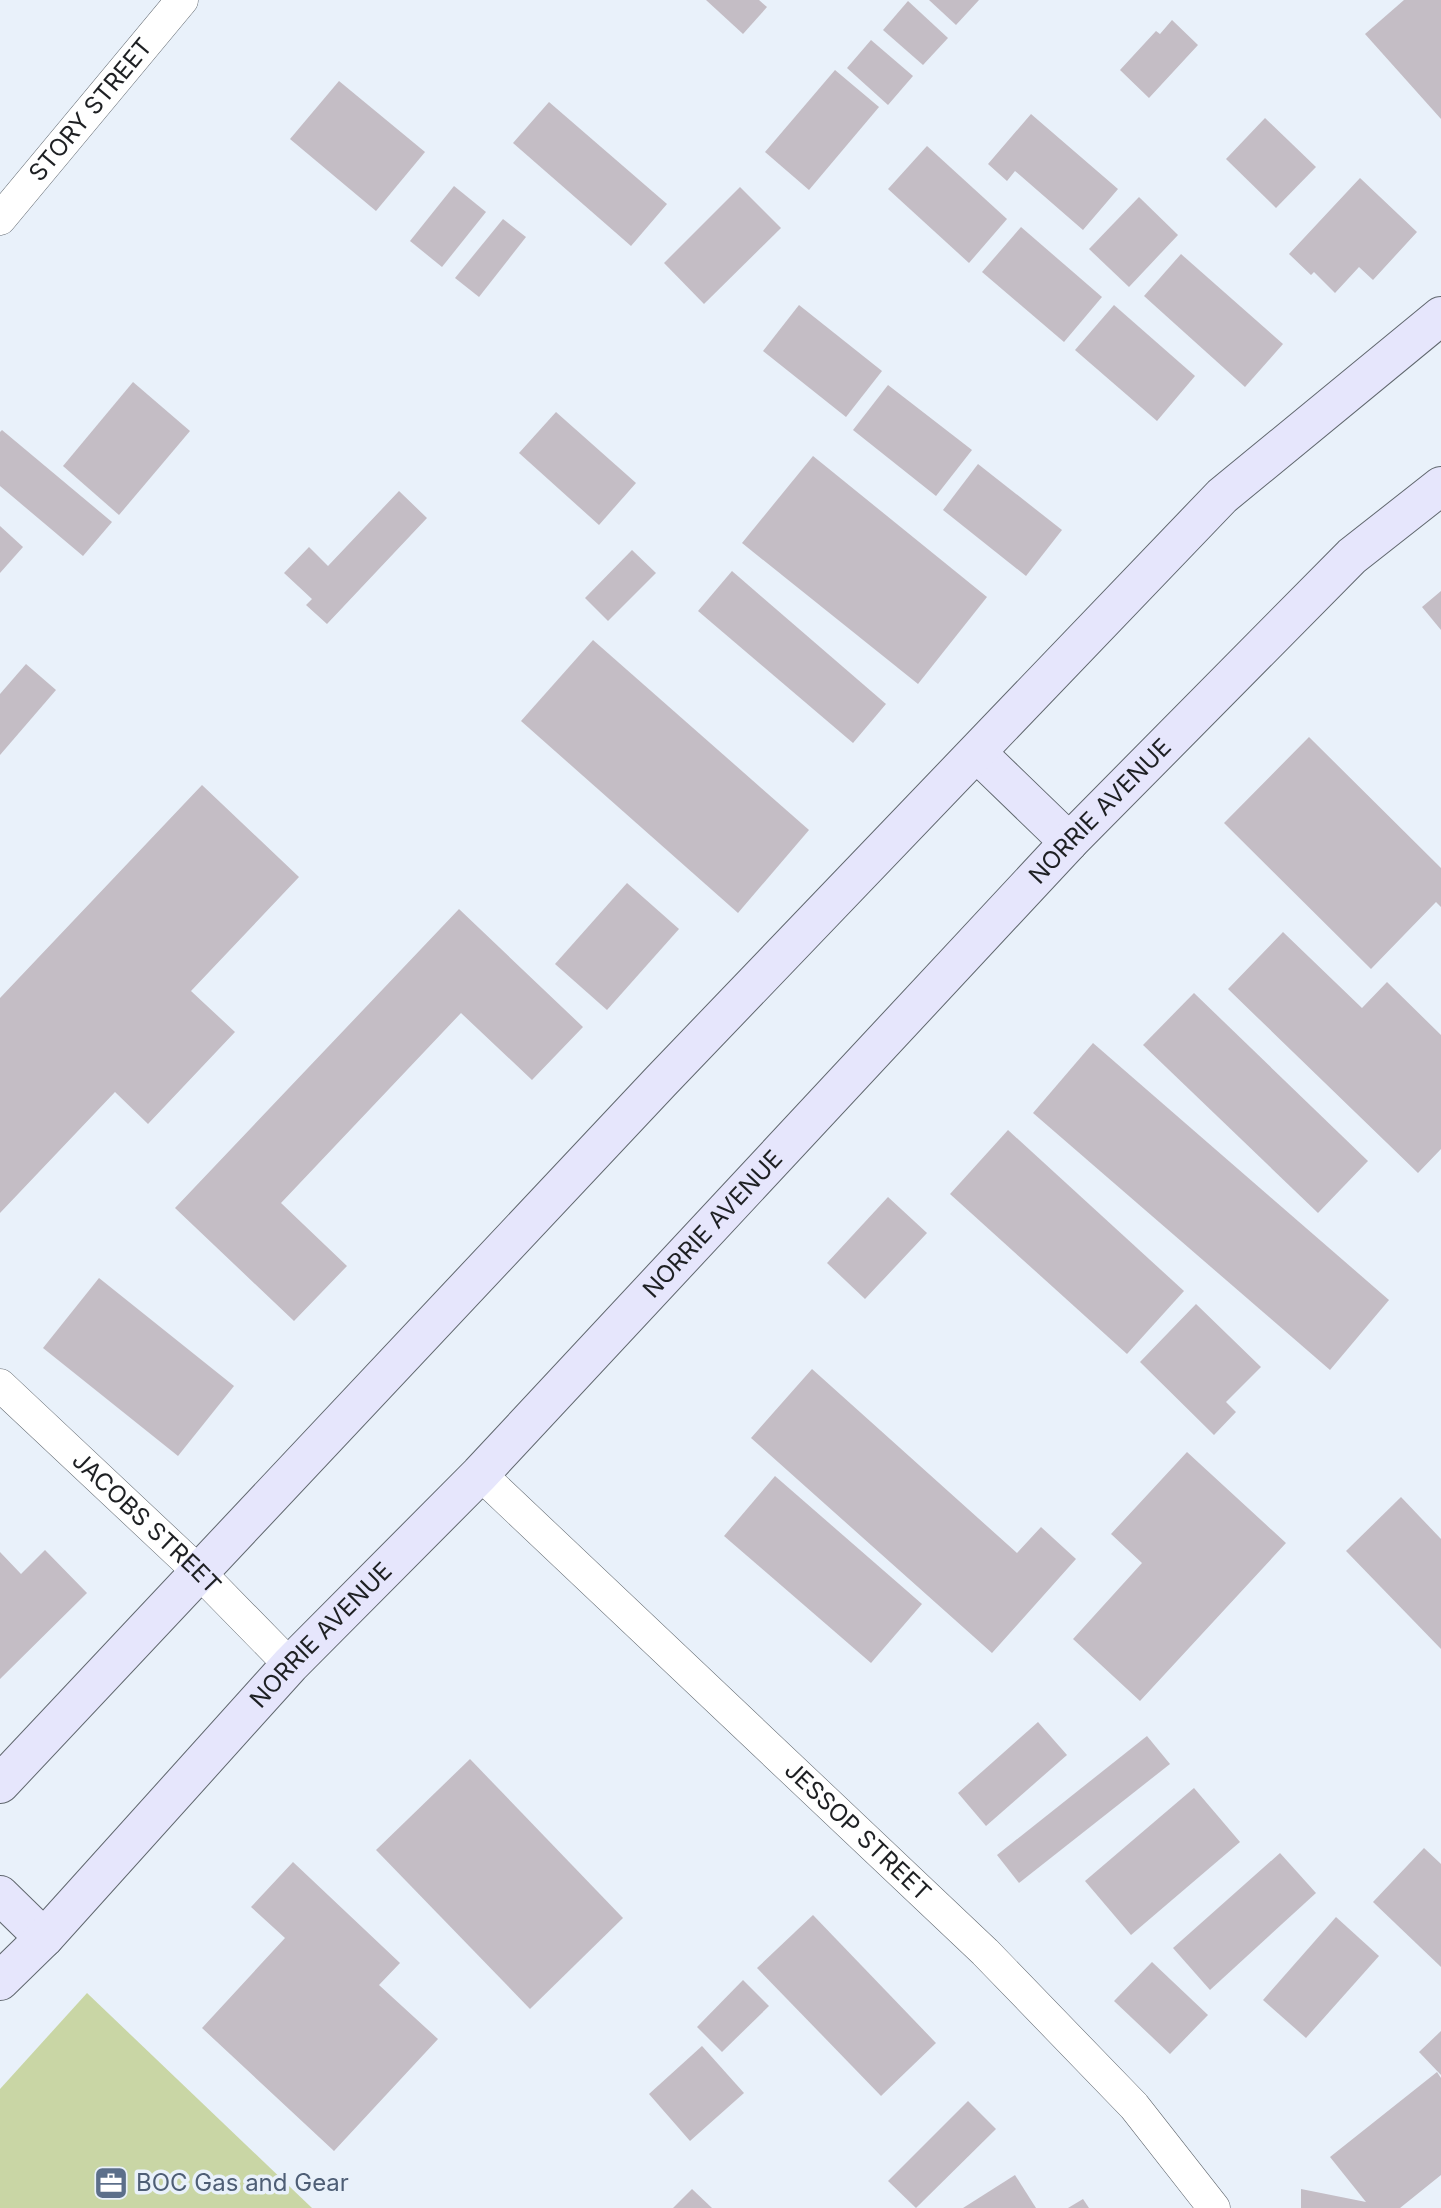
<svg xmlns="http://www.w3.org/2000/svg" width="1441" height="2208" viewBox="0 0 1441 2208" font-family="Inter,sans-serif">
<rect width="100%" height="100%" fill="#e9f1fa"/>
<path fill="#c9d6a5" d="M87 1993 312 2208H0V2089Z"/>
<g fill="#c4bdc5">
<path d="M706 0H759L767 7 743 34Z"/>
<path d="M929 0H979L956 25Z"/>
<path d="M1404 0H1441V119L1365 34Z"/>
<path d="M908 1 948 38 923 65 883 30Z"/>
<path d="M1172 20 1198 45 1149 98 1120 70 1156 31 1160 34Z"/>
<path d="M871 40 913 76 888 105 847 68Z"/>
<path d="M835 70 879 107 809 190 765 152Z"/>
<path d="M339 81 425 152 376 211 290 139Z"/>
<path d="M549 102 667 204 631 246 513 143Z"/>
<path d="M1031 114 1118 189 1083 230 1015 171 1007 181 988 164Z"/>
<path d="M1265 118 1316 167 1276 208 1226 159Z"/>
<path d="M927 146 1007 219 969 263 888 189Z"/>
<path d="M1360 178 1417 232 1373 280 1359 267 1335 293 1314 272 1311 275 1289 254Z"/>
<path d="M454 186 486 212 442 267 410 241Z"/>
<path d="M740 187 781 228 704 304 664 263Z"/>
<path d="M1139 197 1178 235 1129 287 1089 249Z"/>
<path d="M503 219 526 237 479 297 455 278Z"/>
<path d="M1021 227 1102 297 1064 342 982 272Z"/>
<path d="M1181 254 1283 344 1245 387 1144 296Z"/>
<path d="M799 305 882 371 846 417 763 351Z"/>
<path d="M1114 305 1195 376 1157 421 1075 350Z"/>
<path d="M133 382 190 431 119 515 63 466Z"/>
<path d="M888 385 972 450 936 496 853 430Z"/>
<path d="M556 412 636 483 599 525 519 453Z"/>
<path d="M2 430 112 522 83 556 0 486V432Z"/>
<path d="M813 456 987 597 918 684 742 543Z"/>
<path d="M978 464 1062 530 1026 576 943 510Z"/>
<path d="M399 491 427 518 327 624 306 605 312 599 284 573 309 547 328 566Z"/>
<path d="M0 526 23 547 0 573Z"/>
<path d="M632 550 656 573 608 621 585 598Z"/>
<path d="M732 571 886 704 853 743 698 611Z"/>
<path d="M1441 591V630L1422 607Z"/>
<path d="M593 640 809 830 738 913 521 721Z"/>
<path d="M26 664 56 690 0 755V694Z"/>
<path d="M1309 737 1441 868V907L1436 902 1371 969 1224 823Z"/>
<path d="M202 785 299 877 191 991 235 1032 148 1124 115 1092 0 1213V998Z"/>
<path d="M627 883 679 929 607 1010 555 964Z"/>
<path d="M459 909 583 1027 532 1080 461 1013 281 1203 347 1266 294 1321 175 1208Z"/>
<path d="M1283 932 1362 1008 1387 982 1441 1035V1149L1418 1173 1228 989Z"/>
<path d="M1194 993 1368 1161 1318 1213 1143 1045Z"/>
<path d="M1093 1043 1389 1300 1330 1370 1033 1113Z"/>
<path d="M1008 1130 1184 1291 1127 1354 950 1194Z"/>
<path d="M888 1197 927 1233 865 1299 827 1263Z"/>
<path d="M99 1278 234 1386 178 1456 43 1348Z"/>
<path d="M1196 1304 1261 1367 1226 1402 1236 1412 1214 1435 1140 1362Z"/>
<path d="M812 1369 1017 1553 1041 1527 1076 1559 992 1653 751 1438Z"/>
<path d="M1187 1452 1286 1543 1140 1701 1073 1639 1142 1563 1111 1534Z"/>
<path d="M775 1476 922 1604 871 1663 724 1536Z"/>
<path d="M1401 1497 1441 1539V1649L1346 1551Z"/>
<path d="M45 1550 87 1593 0 1679V1552L21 1574Z"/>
<path d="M1038 1722 1067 1755 986 1826 958 1793Z"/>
<path d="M1147 1736 1170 1764 1019 1883 997 1855Z"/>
<path d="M470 1759 623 1918 530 2009 376 1850Z"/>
<path d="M1194 1788 1240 1842 1131 1935 1085 1881Z"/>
<path d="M1424 1848 1441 1864V1967L1373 1902Z"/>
<path d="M1280 1853 1316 1893 1210 1990 1173 1948Z"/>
<path d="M293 1862 400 1963 379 1985 438 2039 334 2151 202 2028 285 1938 251 1907Z"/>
<path d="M813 1915 936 2043 881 2096 757 1968Z"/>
<path d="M1336 1917 1379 1956 1306 2038 1263 2000Z"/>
<path d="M1152 1962 1208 2015 1170 2054 1114 2001Z"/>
<path d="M743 1980 769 2006 722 2052 697 2027Z"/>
<path d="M1441 2031V2075L1419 2052Z"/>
<path d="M702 2046 744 2093 690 2141 649 2094Z"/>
<path d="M1437 2072 1441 2078V2175L1400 2208H1301V2189L1366 2202 1330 2157Z"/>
<path d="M968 2101 996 2129 916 2208 888 2181Z"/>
<path d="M1015 2175 1036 2208H963Z"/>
<path d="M692 2189 712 2208H673Z"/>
<path d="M1083 2199 1089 2208H1068Z"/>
</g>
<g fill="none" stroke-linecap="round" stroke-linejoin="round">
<g stroke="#60676e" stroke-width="33">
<g id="minor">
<path id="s1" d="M0 219 182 0"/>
<path id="s2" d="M0 1385 199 1572 290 1665"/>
<path id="s3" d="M480 1474 985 1952 1134 2106 1214 2208"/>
</g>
</g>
<g stroke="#60676e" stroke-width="40">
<g id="secondary">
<path d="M977 753 1069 842"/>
<path d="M0 1784 661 1081 1222 496 1441 316"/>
<path d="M0 1895 44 1938"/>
<path id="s4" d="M0 1981 44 1938 290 1665 480 1474 1069 842 1352 556 1441 486"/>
</g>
</g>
<use href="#minor" stroke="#fff" stroke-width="32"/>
<use href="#secondary" stroke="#e6e6fc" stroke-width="38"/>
</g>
<defs>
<g id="office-square" transform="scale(1.75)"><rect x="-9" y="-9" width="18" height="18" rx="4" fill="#5c6f8a" stroke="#e9f1fa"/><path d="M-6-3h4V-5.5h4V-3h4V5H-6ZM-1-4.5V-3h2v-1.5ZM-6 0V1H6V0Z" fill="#fff"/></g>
</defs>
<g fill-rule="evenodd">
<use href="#office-square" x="111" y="2183"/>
</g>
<g text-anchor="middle" stroke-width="7" stroke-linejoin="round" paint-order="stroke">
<g font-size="24" fill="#1e2023" stroke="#e9f1fa">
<text dy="8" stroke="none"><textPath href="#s1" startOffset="142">STORY STREET</textPath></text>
<text dy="8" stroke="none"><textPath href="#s4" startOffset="1606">NORRIE AVENUE</textPath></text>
<text dy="8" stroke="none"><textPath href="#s4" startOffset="1040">NORRIE AVENUE</textPath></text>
<text dy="8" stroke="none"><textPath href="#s2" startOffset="201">JACOBS STREET</textPath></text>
<text dy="8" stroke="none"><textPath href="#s4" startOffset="472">NORRIE AVENUE</textPath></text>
<text dy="8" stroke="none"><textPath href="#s3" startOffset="520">JESSOP STREET</textPath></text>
</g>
<g font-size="24" fill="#4e5e75" stroke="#e9f1fa" text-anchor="start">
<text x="136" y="2191">BOC Gas and Gear</text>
</g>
</g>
</svg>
